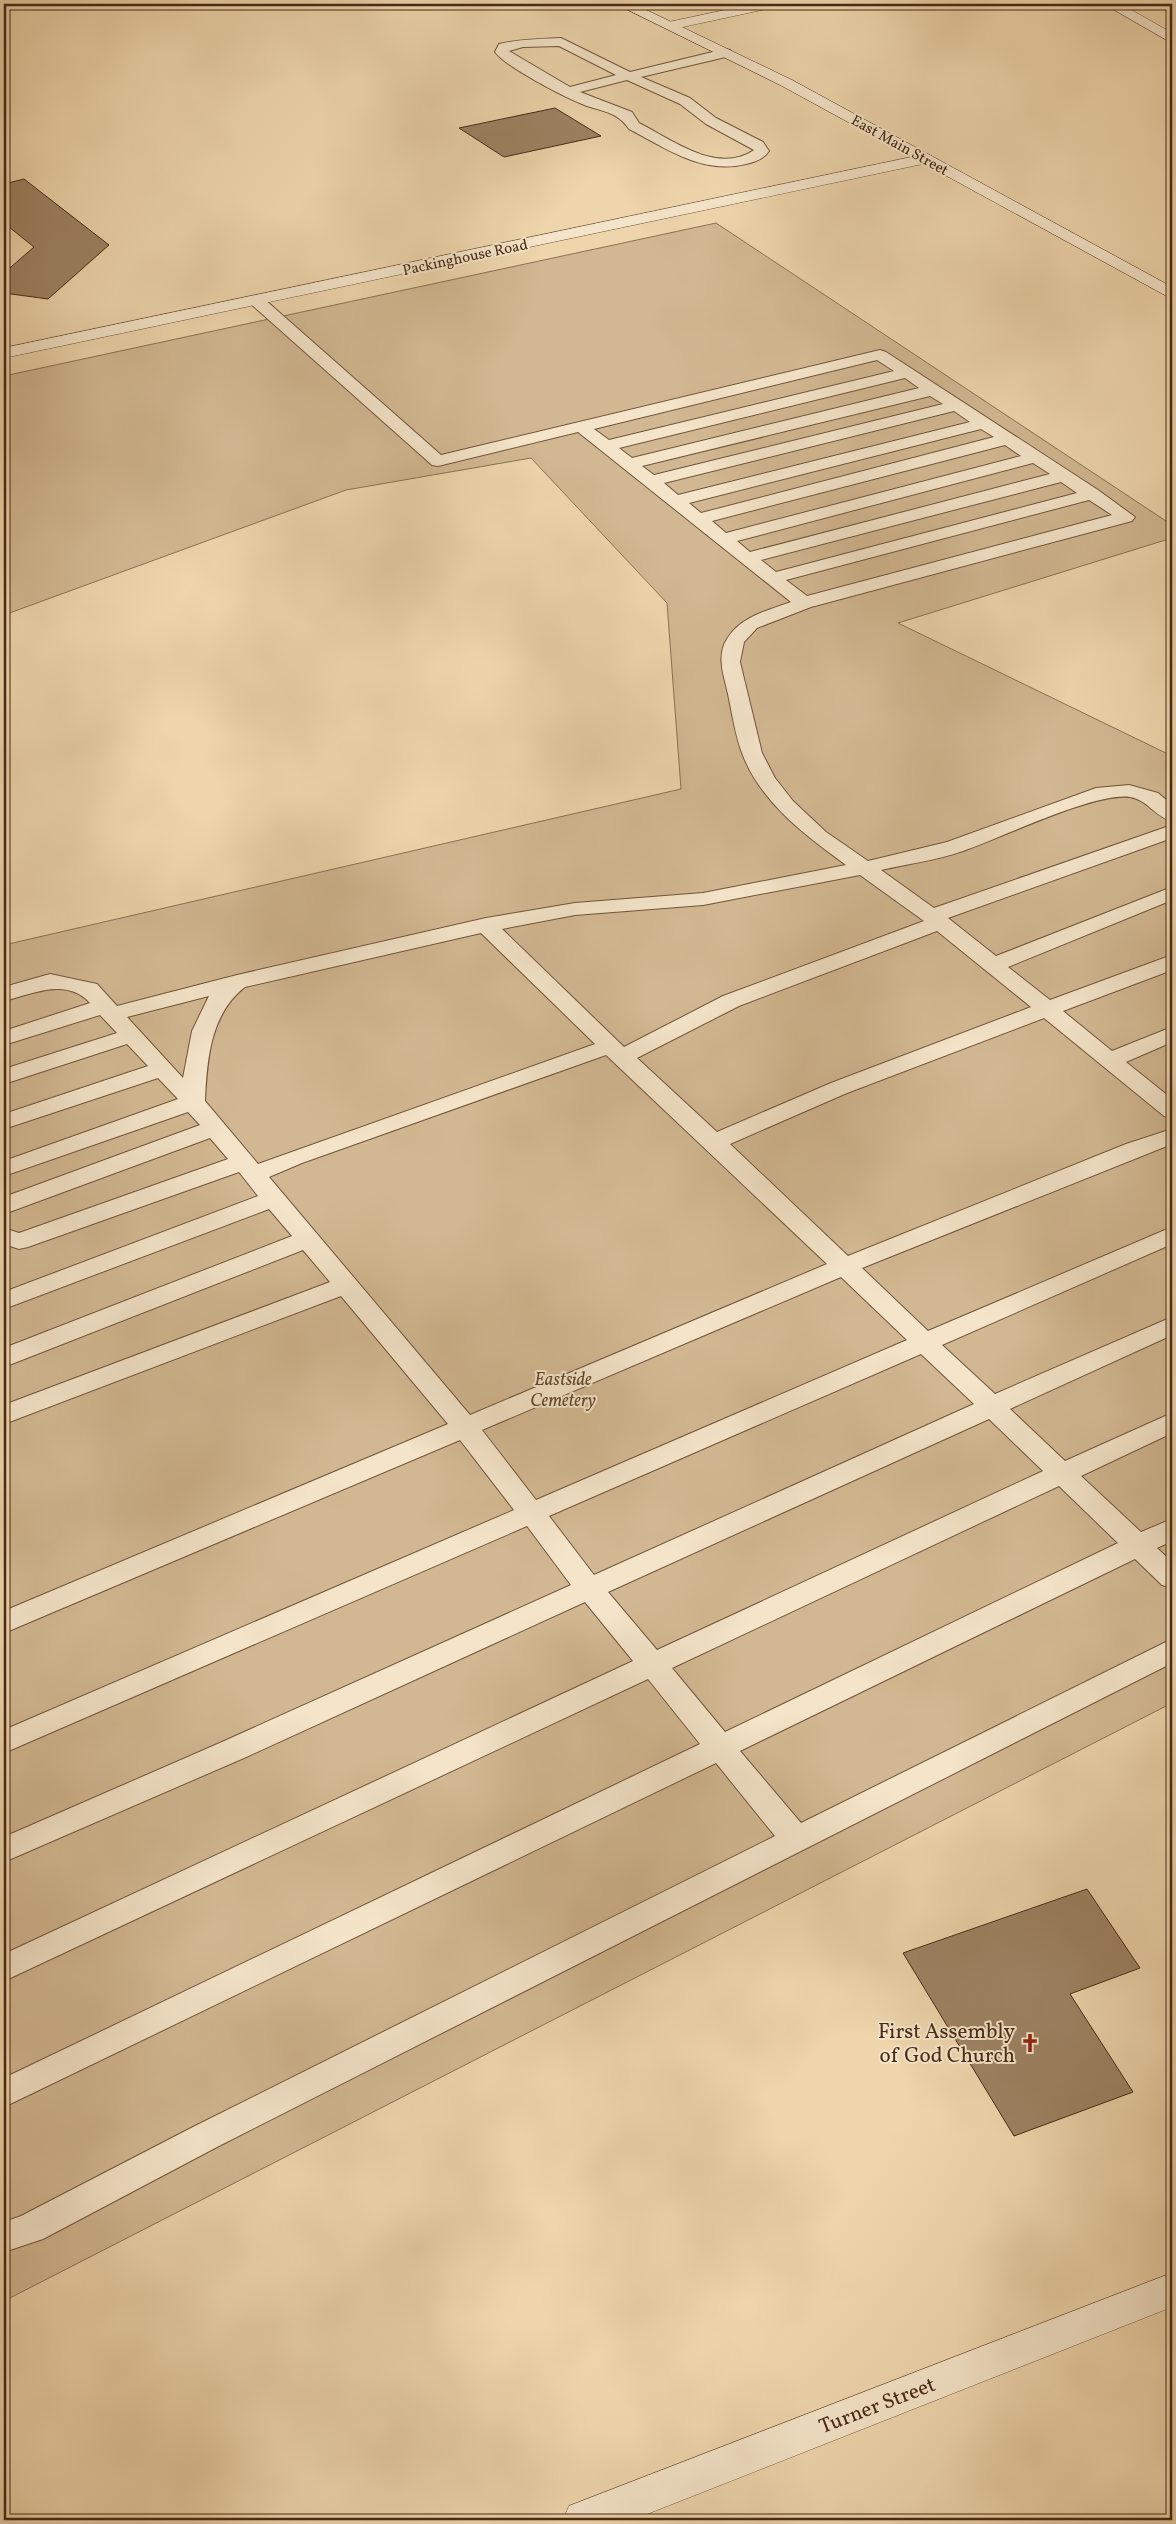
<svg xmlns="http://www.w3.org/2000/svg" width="1176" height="2524" viewBox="0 0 1176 2524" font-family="Vollkorn,serif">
<rect width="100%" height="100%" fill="#eed5ac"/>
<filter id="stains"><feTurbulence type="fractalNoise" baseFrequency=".004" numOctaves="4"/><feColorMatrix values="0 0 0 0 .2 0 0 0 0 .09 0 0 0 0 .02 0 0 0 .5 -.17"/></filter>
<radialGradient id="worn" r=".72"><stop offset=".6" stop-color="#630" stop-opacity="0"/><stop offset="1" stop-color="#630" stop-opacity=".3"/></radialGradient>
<path fill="#d2b892" stroke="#8c7154" d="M716 223 1172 525V538L898 623 1172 756V1703L4 2301V945L681 789 667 603 531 458 346 490 4 615V376Z"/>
<g fill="#9e8364" stroke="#472a15">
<path d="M555 108 601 136 504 157 459 128Z"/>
<path d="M24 179 109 245 48 299 4 293V273L34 247 4 223V184Z"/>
<path d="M1087 1889 1140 1968 1070 1994 1133 2092 1014 2136 903 1953Z"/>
</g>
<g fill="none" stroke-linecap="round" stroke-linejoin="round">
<g stroke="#71553b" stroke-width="2">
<g id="service">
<path d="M561 38 630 72 725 49 730 50 732 53 730 56 641 77 690 98 716 118 763 142 769 151C764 159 755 162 746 164 702 175 666 148 629 129 617 111 602 112 582 104 564 97 506 67 495 52L499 44C520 39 540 39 561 38ZM559 46 616 75 570 87 509 51 523 47ZM627 80 680 104 706 124 754 150C717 175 673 140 639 123L632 112 580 92Z"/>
<path d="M257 296 263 298 441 455 880 350 886 352 1098 490 1135 517 1132 521 811 607 757 628 744 642 740 662 762 753 775 778 793 801 826 832 868 861 947 842 1096 788 1129 785 1158 793 1172 805V821C1155 817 1148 800 1130 797 1095 792 1001 838 963 851 937 860 908 864 881 870L934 908 1172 825V838L948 918 996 956 1172 887V900L1008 967 1050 1000 1172 955V970L1063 1011 1112 1051 1172 1027V1042L1126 1062 1172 1099V1118L1164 1116 1044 1018 847 1093 730 1144 848 1256 1126 1144 1172 1129V1144L862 1268 928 1331 1172 1227V1244L942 1345 995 1394 1172 1317V1335L1010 1409 1065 1461 1172 1413V1433L1081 1476 1141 1532 1172 1519V1541L1157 1548 1172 1562V1588L1162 1585 1135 1559 740 1751 801 1823 1172 1639V1663L217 2147 43 2239 4 2252V2222L21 2216 193 2127 775 1836 716 1763 4 2107V2078L700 1744 648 1679 4 1981V1954L633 1661 585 1602 244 1758 4 1862V1837L222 1742 571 1585 527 1526 4 1753V1730L514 1510 460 1440 4 1633V1611L448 1424 341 1296 4 1424V1405L330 1282 303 1250 4 1367V1348L292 1236 269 1209 4 1309V1292L258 1196 239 1172 28 1247 19 1249 4 1244V1228L19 1233 228 1159 210 1138 4 1214V1197L200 1125 188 1112 4 1176V1161L178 1099 158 1078 4 1129V1114L148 1066 127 1044 4 1084V1069L117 1033 100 1015 4 1045V1031L90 1003C66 977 33 994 4 1001V987L50 974 97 984 117 1006 237 975 486 918 575 903 703 893 846 865C806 836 760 802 742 753 735 734 732 713 728 694 724 676 716 656 727 639 741 616 767 611 791 602L578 432 438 466 432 465 251 304 249 301ZM877 360 894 371 609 440 594 429ZM905 378 919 388 632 458 619 448ZM930 396 943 404 654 475 642 466ZM954 411 970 422 678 495 664 483ZM981 429 994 437 701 513 689 503ZM1005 445 1021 456 726 533 712 521ZM1033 463 1050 474 750 552 737 541ZM1061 482 1077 493 776 572 761 560ZM1089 500 1112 515 807 596 786 580ZM860 875 924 921 723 996 624 1047 502 929 575 915 703 905ZM937 931 1031 1007 831 1083 717 1132 637 1058 739 1006ZM481 933 595 1044 258 1164 205 1101C207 1060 210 1014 245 987ZM209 996 192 1031 183 1078 127 1017ZM606 1055 827 1264 470 1415 269 1177 302 1163ZM841 1277 907 1340 536 1500 482 1430ZM921 1354 974 1404 594 1575 549 1516ZM989 1419 1043 1471 657 1650 608 1592ZM1059 1486 1118 1543 725 1732 672 1668Z"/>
</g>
</g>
<g stroke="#71553b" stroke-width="1">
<g id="minor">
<path d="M753 4H778L771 8 669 30 662 26 669 22Z"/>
<path d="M1104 4H1121L1172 33V43Z"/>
<path d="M926 154 932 156 934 159 932 162 4 358V348Z"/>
<path d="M1172 2273V2307L632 2520H563L569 2506Z"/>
</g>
</g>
<g stroke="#472a15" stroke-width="1">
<path id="secondary" d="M616 4H634L792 80 1172 287V299L782 86Z"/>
</g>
<use href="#service" fill="#f4e4c9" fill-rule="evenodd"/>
<use href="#minor" fill="#f4e4c9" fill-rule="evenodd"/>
<use href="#secondary" fill="#f4e4c9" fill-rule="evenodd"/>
</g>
<defs>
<g id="church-bare" transform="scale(1.5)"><path d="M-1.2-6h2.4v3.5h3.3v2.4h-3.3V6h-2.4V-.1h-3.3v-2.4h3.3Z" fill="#8f2418" stroke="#f4e4c9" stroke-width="2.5" paint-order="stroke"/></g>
</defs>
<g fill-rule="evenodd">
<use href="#church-bare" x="1030" y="2043"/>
</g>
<g text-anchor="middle" stroke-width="4" stroke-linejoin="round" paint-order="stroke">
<g font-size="15" fill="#472a15" stroke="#f4e4c9">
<text transform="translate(900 145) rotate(29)" y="5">East Main Street</text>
<text transform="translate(465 257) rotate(-12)" y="5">Packinghouse Road</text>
</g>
<g font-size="18" font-style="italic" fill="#63462e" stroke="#f4e4c9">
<text x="563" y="1385">Eastside<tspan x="563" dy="21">Cemetery</tspan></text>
</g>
<g font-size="21" fill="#472a15" stroke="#f4e4c9" text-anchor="end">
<text x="1015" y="2038">First Assembly<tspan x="1015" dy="24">of God Church</tspan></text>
</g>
<g font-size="21" fill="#472a15" stroke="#f4e4c9">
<text transform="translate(877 2405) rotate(-21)" y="7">Turner Street</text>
</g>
</g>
<rect width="1176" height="2524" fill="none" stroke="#eed5ac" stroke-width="20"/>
<rect x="5" y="5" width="1166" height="2514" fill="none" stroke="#472a15" stroke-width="2.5"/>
<rect x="10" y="10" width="1156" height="2504" fill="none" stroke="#472a15"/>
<rect width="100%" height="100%" filter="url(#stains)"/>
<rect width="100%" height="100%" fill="url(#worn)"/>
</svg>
